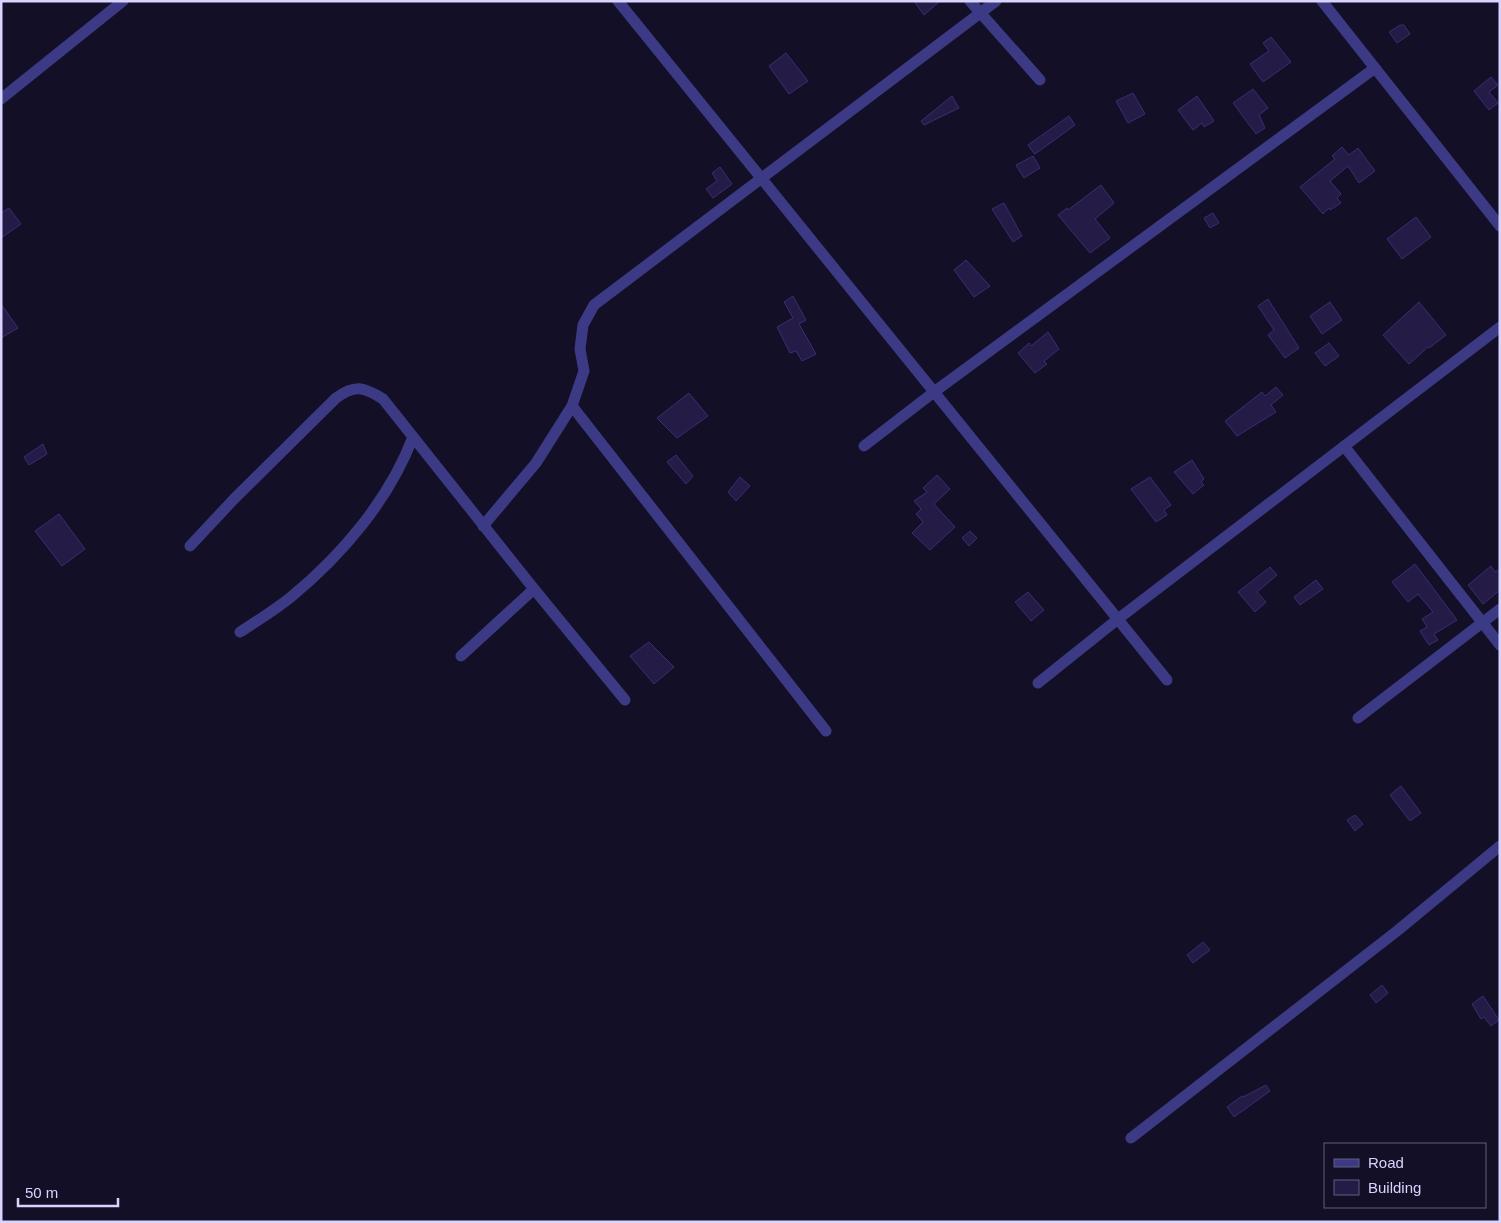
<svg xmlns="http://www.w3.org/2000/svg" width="1501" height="1223" viewBox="0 0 1501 1223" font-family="Arial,sans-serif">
<rect width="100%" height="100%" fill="#130f26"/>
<g fill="#241b47" stroke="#3b2d73">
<path d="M914 1H940L924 15Z"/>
<path d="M1400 25H1404L1410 34 1397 43 1389 32Z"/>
<path d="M1271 37 1291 62 1263 82 1250 64 1269 51 1263 43Z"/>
<path d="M786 53 808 81 789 94 769 66Z"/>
<path d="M1491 77 1498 85 1489 92 1498 103 1489 110 1474 91Z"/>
<path d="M1253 89 1268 108 1259 115 1265 128 1256 134 1233 103Z"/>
<path d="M1133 93 1145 114 1128 123 1116 101Z"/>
<path d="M952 96 959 108 924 125 921 121Z"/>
<path d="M1197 96 1214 121 1204 127 1202 123 1193 130 1178 110Z"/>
<path d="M1069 116 1075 125 1035 154 1033 152 1028 145Z"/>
<path d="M1342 147 1349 155 1358 148 1375 171 1359 183 1348 166 1330 181 1341 194 1337 198 1341 203 1330 210 1329 208 1323 214 1300 187 1335 159 1332 156Z"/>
<path d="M1033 156 1040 168 1024 178 1016 165Z"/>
<path d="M720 167 732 184 713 198 706 189 717 181 712 173Z"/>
<path d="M1101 185 1114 203 1095 219 1110 238 1090 253 1058 215 1067 208 1068 210Z"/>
<path d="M1004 203 1022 236 1013 242 992 209Z"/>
<path d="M9 208 21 224 1 238V213Z"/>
<path d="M1213 213 1219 223 1210 228 1204 218Z"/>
<path d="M1416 217 1431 237 1402 259 1387 239Z"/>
<path d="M966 260 990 286 974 297 954 270Z"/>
<path d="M793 296 806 320 799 324 816 354 802 361 796 351 790 353 777 327 793 318 784 302Z"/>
<path d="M1268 299 1299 348 1285 358 1268 335 1274 330 1258 306Z"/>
<path d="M1330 302 1342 320 1322 334 1310 316Z"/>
<path d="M1419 302 1446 335 1429 348 1428 347 1409 364 1383 335Z"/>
<path d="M1 304 18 328 1 338Z"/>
<path d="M1048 332 1059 349 1044 361 1047 364 1035 373 1018 353 1029 343 1031 346Z"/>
<path d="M1329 343 1339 356 1325 366 1315 353Z"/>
<path d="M1276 387 1283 395 1271 405 1276 412 1237 436 1225 421 1262 392 1265 396Z"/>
<path d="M689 393 708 416 677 438 657 418Z"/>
<path d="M43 444 47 454 29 465 24 457Z"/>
<path d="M676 455 693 476 686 484 667 462Z"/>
<path d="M1192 460 1204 479 1201 482 1204 485 1193 494 1174 472Z"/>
<path d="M937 475 950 489 934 504 955 527 930 550 912 533 923 522 916 514 921 509 914 501 927 492 923 488Z"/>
<path d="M740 477 750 486 736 501 728 492Z"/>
<path d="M1150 477 1171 505 1164 510 1167 515 1156 522 1131 489Z"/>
<path d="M59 514 85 549 62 566 35 531Z"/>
<path d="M970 531 977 538 969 546 962 538Z"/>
<path d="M1415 564 1457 620 1434 634 1438 640 1429 645 1420 631 1427 627 1422 619 1433 612 1418 594 1408 602 1392 582Z"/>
<path d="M1491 566 1495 572 1500 569V590L1483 604 1468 585Z"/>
<path d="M1270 567 1277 575 1257 592 1266 602 1255 612 1238 592Z"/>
<path d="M1316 580 1323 589 1300 605 1294 597Z"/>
<path d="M1028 592 1044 610 1031 621 1015 602Z"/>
<path d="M649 642 674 667 654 684 630 656Z"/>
<path d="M1401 786 1421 813 1410 821 1390 795Z"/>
<path d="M1355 815 1363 824 1355 831 1347 820Z"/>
<path d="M1203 942 1210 950 1193 963 1187 955Z"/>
<path d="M1382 985 1388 993 1376 1003 1370 995Z"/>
<path d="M1483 996 1499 1020 1491 1026 1484 1017 1481 1019 1472 1004Z"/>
<path d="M1266 1085 1270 1091 1234 1117 1227 1107 1242 1096 1243 1097Z"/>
</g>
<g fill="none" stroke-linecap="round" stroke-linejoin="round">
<g stroke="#3d3a85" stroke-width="11">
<path d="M618 1 1167 680"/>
<path d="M970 1 1040 80"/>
<path d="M1322 1 1500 226"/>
<path d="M1 99 123 1"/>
<path d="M572 406 826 731"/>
<path d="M864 446 934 392 1375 68"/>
<path d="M1344 446 1500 645"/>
<path d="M483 526 536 463 572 406 584 371 580 349 583 325 594 305 996 1"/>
<path d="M190 546 234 499 336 398C355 384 364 387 383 399L534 589 625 700"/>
<path d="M240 632C257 621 275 610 291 597 342 555 389 500 413 437"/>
<path d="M461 656 534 589"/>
<path d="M1038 683 1118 619 1500 327"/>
<path d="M1358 718 1500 609"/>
<path d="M1131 1138 1397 931 1500 846"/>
</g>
</g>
<rect width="1501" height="1223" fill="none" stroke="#d9d4ff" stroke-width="5"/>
<rect x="1324" y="1143" width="162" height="65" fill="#130f26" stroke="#625e7d"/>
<rect x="1334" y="1159" width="25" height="8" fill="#3d3a85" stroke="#625e7d"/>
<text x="1368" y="1168" font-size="15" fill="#d9d4ff">Road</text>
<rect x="1334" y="1180" width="25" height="15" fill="#241b47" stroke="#625e7d"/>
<text x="1368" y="1193" font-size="15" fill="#d9d4ff">Building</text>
<path d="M18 1198v8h100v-8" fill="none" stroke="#d9d4ff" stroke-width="2.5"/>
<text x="25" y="1198" font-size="15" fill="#d9d4ff" stroke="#130f26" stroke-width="4" paint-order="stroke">50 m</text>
</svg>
